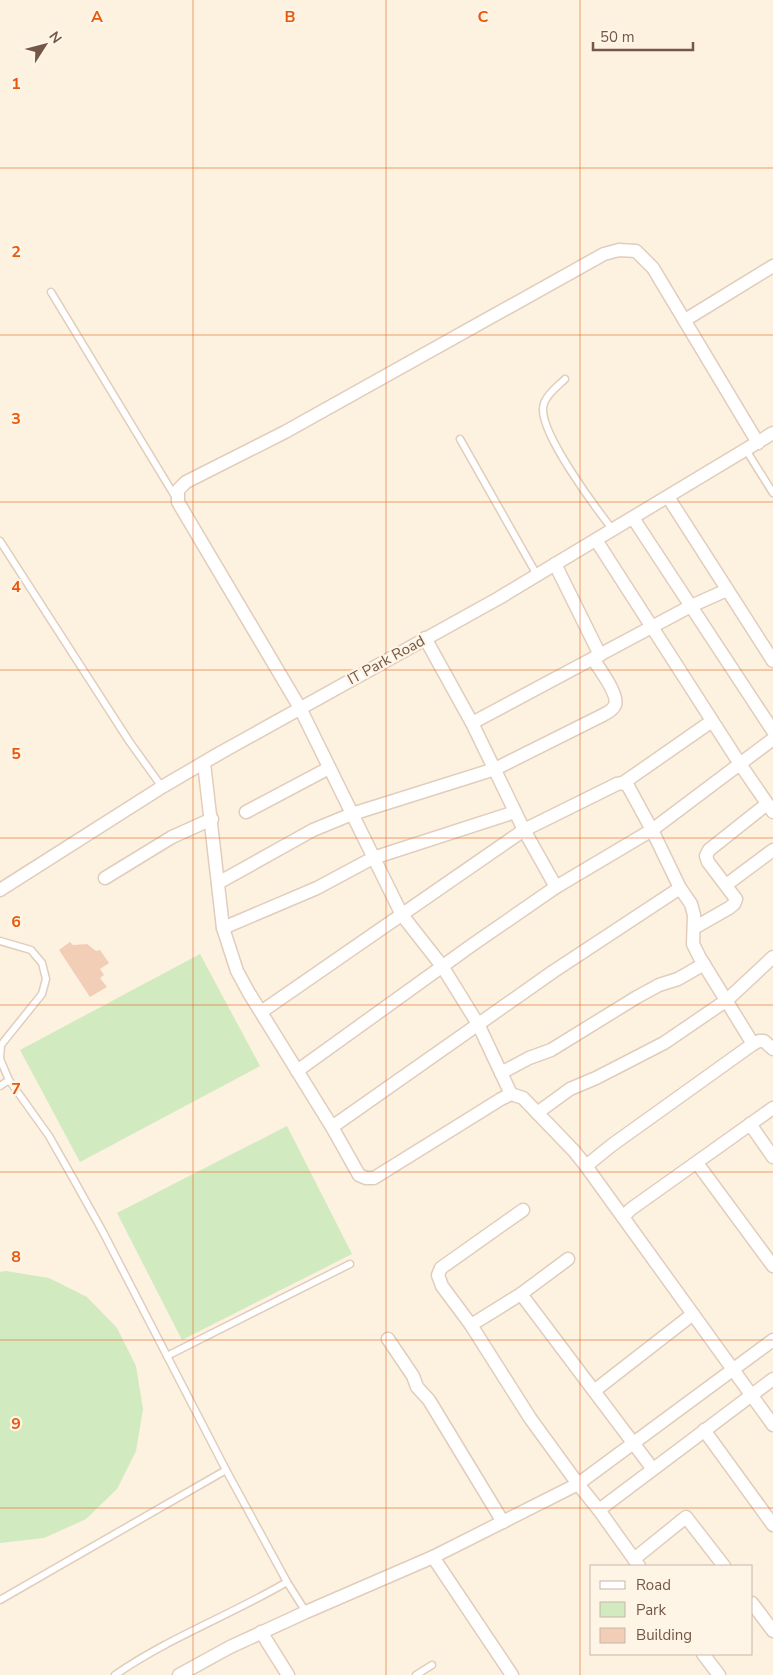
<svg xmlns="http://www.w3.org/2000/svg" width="773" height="1675" viewBox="0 0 773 1675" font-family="'Nunito Sans',sans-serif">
<rect width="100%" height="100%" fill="#fdf1e0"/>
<g fill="#d1eabf">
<path d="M200 954 260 1066 80 1162 20 1050Z"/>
<path d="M287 1126 352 1254 182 1340 117 1213Z"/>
<path d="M6 1271 49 1278 87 1297 117 1328 136 1366 143 1409 136 1451 117 1489 86 1519 44 1538 0 1543V1272Z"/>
</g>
<path fill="#f3ceb7" d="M70 942 73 945 87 944 96 951 100 950 109 963 100 969 104 975 100 978 107 987 90 997 59 950Z"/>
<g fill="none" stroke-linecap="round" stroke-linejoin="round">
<g stroke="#e1cdbc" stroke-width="9">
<g id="service">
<path d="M51 292 176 498"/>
<path d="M565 379C557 387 543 397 543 409 542 436 595 507 613 530"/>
<path d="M460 439 537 575"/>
<path d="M746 450 773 493"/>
<path d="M0 541 129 741 162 787"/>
<path d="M0 941 31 950 42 963 46 979 42 994 1 1045 0 1059 9 1080 49 1136 74 1180 103 1232 226 1470 287 1582 306 1612"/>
<path d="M0 1086 9 1080"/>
<path d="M167 1356 350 1264"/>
<path d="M0 1600 226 1470"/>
<path d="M115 1675C168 1638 231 1615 287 1582"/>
<path d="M416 1675 432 1665"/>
</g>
</g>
<g stroke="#e1cdbc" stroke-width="15">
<g id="minor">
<path d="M685 320 773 266"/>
<path d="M668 497 773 661"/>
<path d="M633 518 773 731"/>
<path d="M596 540 740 764 773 812"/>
<path d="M555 564 600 655"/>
<path d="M425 638 472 723 524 830 556 887"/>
<path d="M472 723 691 606 727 590"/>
<path d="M204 763 223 928 237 971 249 993 332 1127 359 1175 366 1178H374L501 1099 511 1094 523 1098 574 1151 586 1166 773 1425"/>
<path d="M623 783 712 721"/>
<path d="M246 812 329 768"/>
<path d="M105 878 172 837 212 819"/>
<path d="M218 883 313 830 352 814 495 769 603 715C607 713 613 710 615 705 619 695 599 668 593 659"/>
<path d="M726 885 773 850"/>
<path d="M0 890 162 787 220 753 499 598 773 433"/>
<path d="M223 928 317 888 373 858 515 812"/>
<path d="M694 928 729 908 734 904 736 899 708 862 706 856 709 850 767 804"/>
<path d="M261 1012 524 830 617 784 623 783 628 786 652 830 680 888 691 904 694 915 693 944 700 958 753 1044"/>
<path d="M297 1071 472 945 556 887 652 830 773 739"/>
<path d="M501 1073 529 1058 551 1050 637 997 659 985 678 979 704 964"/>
<path d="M511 1094 478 1024 442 966 402 915 300 708 178 502V490L186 482 285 432 604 254 619 250 636 251 653 268 758 443"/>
<path d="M537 1113 570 1089 596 1078 664 1043 727 1000 773 957"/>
<path d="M750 1124 773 1157"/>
<path d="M332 1127 554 971 680 888"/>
<path d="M697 1163 773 1266"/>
<path d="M586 1166 612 1145 753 1044 759 1041H764L773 1049"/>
<path d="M523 1210 448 1263 441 1268 438 1275 442 1286 471 1325 530 1418 578 1484 773 1340"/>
<path d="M623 1217 631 1209 773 1108"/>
<path d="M521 1294 652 1468"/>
<path d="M471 1325 521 1294 568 1259"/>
<path d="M388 1339 413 1376 417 1387 429 1400 503 1522"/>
<path d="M594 1391 693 1314"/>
<path d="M704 1430 773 1525"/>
<path d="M599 1510 639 1566"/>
<path d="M433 1557 512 1675"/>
<path d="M634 1559 686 1517 724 1566"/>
<path d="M752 1603 773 1631"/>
<path d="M261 1632 288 1675"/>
<path d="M703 1654 719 1675"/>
<path d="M179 1675 230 1647 306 1612 433 1557 578 1484 599 1510 773 1379"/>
</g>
</g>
<use href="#service" stroke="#fff" stroke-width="6"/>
<use href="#minor" stroke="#fff" stroke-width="12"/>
</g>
<path fill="none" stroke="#e8590c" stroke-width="1" stroke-opacity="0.55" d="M193 0V1675M386 0V1675M580 0V1675M0 168H773M0 335H773M0 502H773M0 670H773M0 838H773M0 1005H773M0 1172H773M0 1340H773M0 1508H773"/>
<g text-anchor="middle" stroke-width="4.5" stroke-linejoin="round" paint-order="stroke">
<g font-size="15" fill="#745747" stroke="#fff5e7">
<text transform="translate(386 660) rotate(-29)" y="5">IT Park Road</text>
</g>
</g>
<g font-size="16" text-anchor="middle" font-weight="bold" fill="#e8590c" stroke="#fff5e7" stroke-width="4.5" stroke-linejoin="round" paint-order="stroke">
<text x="97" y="22">A</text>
<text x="290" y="22">B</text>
<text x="483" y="22">C</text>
<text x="16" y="89">1</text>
<text x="16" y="257">2</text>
<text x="16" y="424">3</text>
<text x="16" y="592">4</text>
<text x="16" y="759">5</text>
<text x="16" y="927">6</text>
<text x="16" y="1094">7</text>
<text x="16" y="1262">8</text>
<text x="16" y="1429">9</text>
</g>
<rect x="590" y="1565" width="162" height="90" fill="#fff5e7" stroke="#c7b6a7"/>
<rect x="600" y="1581" width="25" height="8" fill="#ffffff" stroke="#c7b6a7"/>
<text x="636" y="1590" font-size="15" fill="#745747">Road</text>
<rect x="600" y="1602" width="25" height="15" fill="#d1eabf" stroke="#c7b6a7"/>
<text x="636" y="1615" font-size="15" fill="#745747">Park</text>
<rect x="600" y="1628" width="25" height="15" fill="#f3ceb7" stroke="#c7b6a7"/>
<text x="636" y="1640" font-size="15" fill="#745747">Building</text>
<g transform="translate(45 45) rotate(54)" stroke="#fff5e7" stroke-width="4" paint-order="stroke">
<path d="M0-4L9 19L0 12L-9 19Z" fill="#745747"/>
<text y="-8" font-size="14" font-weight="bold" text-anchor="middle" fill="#745747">N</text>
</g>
<path d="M593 42v8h100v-8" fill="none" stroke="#745747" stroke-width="2.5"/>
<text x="600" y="42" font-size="15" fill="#745747" stroke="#fff5e7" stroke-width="4" paint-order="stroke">50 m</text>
</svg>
